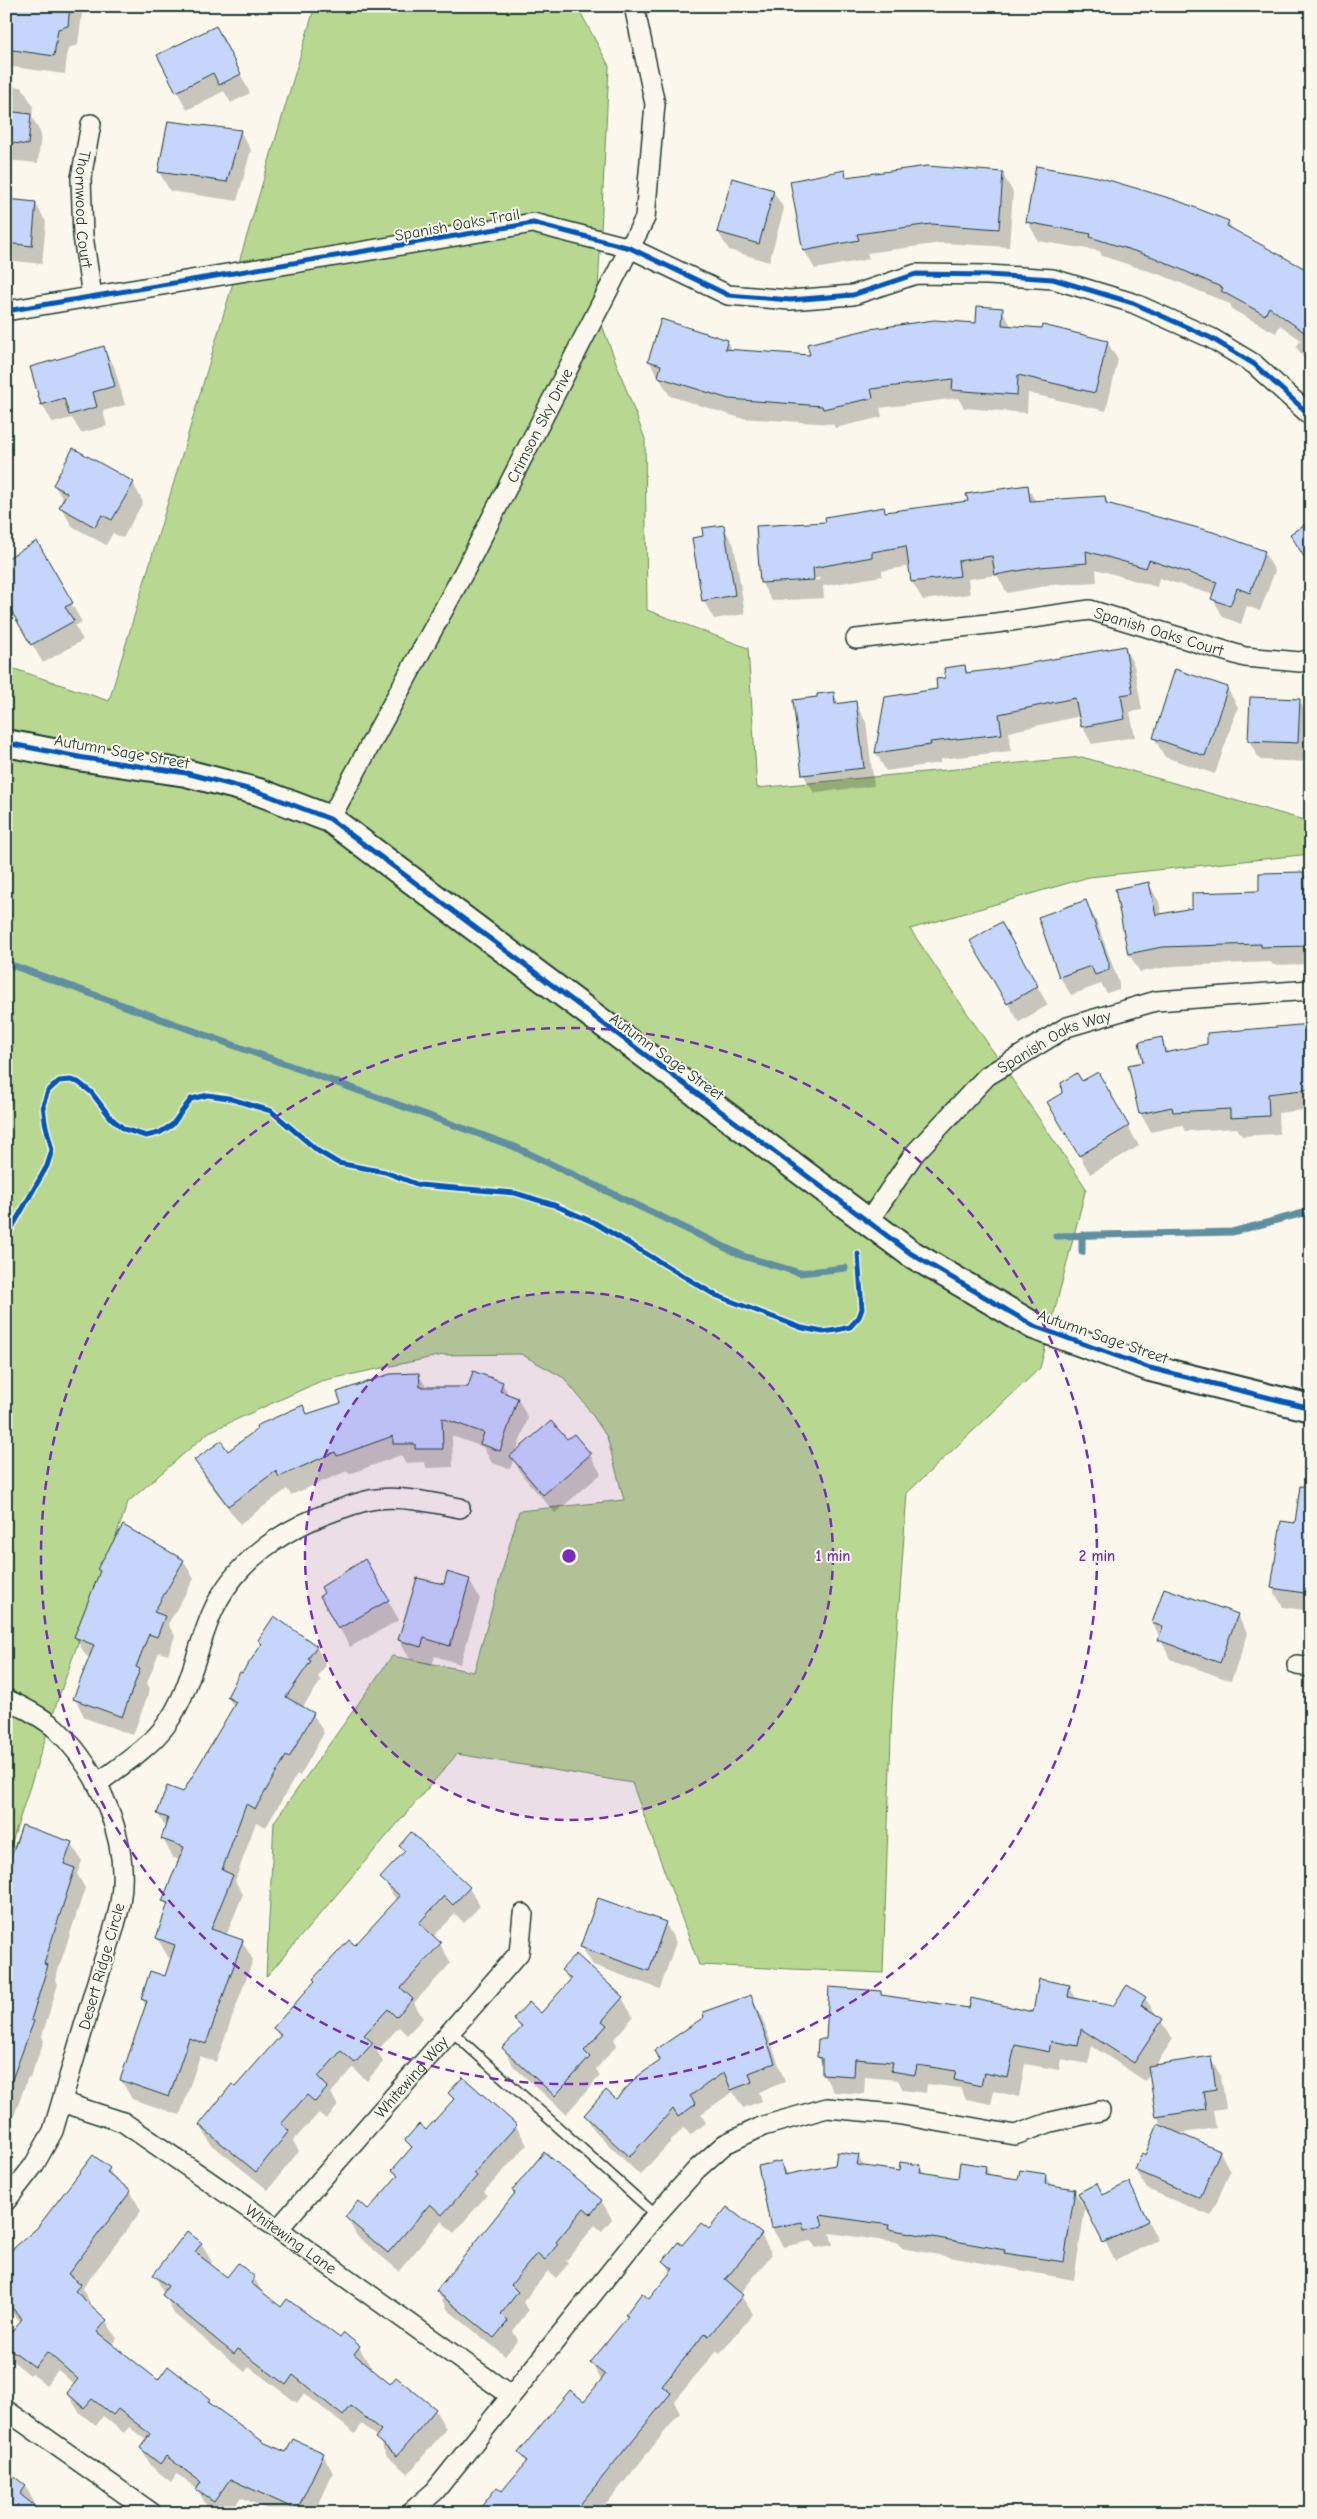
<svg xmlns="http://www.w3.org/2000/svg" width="1317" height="2519" viewBox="0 0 1317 2519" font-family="'Comic Neue',sans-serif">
<rect width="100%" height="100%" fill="#fbf7ec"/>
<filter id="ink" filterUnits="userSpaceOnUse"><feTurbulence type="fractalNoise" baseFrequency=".02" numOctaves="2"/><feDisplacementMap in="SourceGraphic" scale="10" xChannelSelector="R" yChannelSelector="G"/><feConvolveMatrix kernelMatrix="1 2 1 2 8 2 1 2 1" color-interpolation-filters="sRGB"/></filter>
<g filter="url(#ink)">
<path fill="#b8d891" stroke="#6c8a62" d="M315 6H577L609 66 597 312 645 439 647 610 748 648 757 788 1082 757 1311 822V854L1089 877 910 929 1086 1188 1040 1368 907 1493 892 1706 883 1973 699 1965 632 1783 457 1754 266 1977 274 1822 392 1656 474 1672 519 1511 624 1500 607 1437 585 1404 564 1378 521 1354 443 1355 321 1381 209 1432 128 1502 58 1699 6 1861V666L109 701Z"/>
<g fill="#0003" fill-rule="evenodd">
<path d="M6 6H78L82 14 78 45 68 48 65 74 6 66Z"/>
<path d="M226 46 250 93 231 103 224 91 187 110 177 91Z"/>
<path d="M6 86 22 87 33 106 32 117 41 134 38 163 6 160Z"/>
<path d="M240 131 251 150 237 201 170 191 159 172Z"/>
<path d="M844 172 848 178 1002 173 1013 192 1009 247 942 243 867 253 869 259 815 269 804 250Z"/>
<path d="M773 191 784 209 769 262 729 250 718 232Z"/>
<path d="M6 200 36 204 46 222 42 264 6 260Z"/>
<path d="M1028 222H1228L1233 230 1311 273V368L1296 347 1301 340 1280 325 1276 333 1233 310 1230 304 1164 276 1102 256 1100 251 1038 241Z"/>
<path d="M1002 310 1012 327 1107 342 1118 360 1106 411 1028 393 1027 413 964 408 958 398 880 408 882 417 835 428 833 424 740 418 670 396 649 361 727 341 732 351 812 356 977 325Z"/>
<path d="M103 348 114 366 125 405 103 411 107 426 81 433 72 418 53 423 42 405Z"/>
<path d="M133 483 143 502 123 538 113 533 106 545 72 526 61 507 64 501 54 485Z"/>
<path d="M1027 486 1036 502 1105 497 1109 505 1264 552 1275 571 1260 611 1247 606 1241 624 1223 617 1213 599 1214 595 1159 578 1157 587 1096 569 1097 582 1051 585 1007 593 997 575 968 579 970 594 923 600 912 582 910 566 882 571V576L823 586 824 598 772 601 761 582 828 523 883 508 886 513 969 502ZM820 578V580L769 583V581Z"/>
<path d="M723 526 734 545 745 614 714 619 703 600 705 538Z"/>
<path d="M36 543 82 622 75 626 83 640 43 663 6 600Z"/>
<path d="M1306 567 1311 569V586Z"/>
<path d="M1124 647 1134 665 1142 710 1130 712 1135 737 1092 744 1082 726 1080 716 1009 732 1011 751 940 759V763L886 771 876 753 886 698 938 690 947 679 965 667 969 674 998 670Z"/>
<path d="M1227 688 1238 707 1215 774 1165 757 1154 738Z"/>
<path d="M833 693 840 705 855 703 866 722 874 786 814 793 803 774 819 698Z"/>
<path d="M1251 698 1299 700 1306 712 1311 710V762L1260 760 1249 741Z"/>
<path d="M1303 873 1311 886V964L1273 965 1271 962 1173 966 1140 972 1129 954 1148 883 1159 902 1162 915 1261 892Z"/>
<path d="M1085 902 1096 920 1119 983V989L1107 993 1101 984 1071 995 1060 977 1039 918Z"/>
<path d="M1000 924 1048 1005 1019 1022 971 942Z"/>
<path d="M1311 1025V1109L1278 1113 1279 1134 1242 1136 1237 1128 1185 1131 1182 1125 1151 1132 1140 1113 1145 1063 1161 1039 1169 1053Z"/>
<path d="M1098 1074 1139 1146 1090 1174 1049 1102Z"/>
<path d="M419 1375 427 1388H469L502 1383 510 1397 518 1399 528 1418 516 1452 567 1441 573 1435 590 1455 601 1474 555 1513 522 1475 514 1459 510 1469 492 1463 483 1447 452 1436 453 1467 427 1468 424 1462 405 1463 401 1455 349 1474 347 1471 291 1495 287 1489 240 1524 206 1479 196 1461 228 1453 308 1415Z"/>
<path d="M1311 1517V1611L1283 1607 1272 1588 1296 1524Z"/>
<path d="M183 1560 194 1579 168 1624 175 1636 168 1655 159 1652 147 1683 150 1689 133 1735 85 1718 75 1699 90 1657 86 1656 75 1637 100 1572 99 1569Z"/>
<path d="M365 1560 399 1620 350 1647 321 1596Z"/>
<path d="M469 1580 480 1599 460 1664 435 1656 432 1665 410 1659 399 1640 444 1585Z"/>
<path d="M1237 1615 1248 1634 1231 1681 1170 1659 1153 1623Z"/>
<path d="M259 1640 316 1646 326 1665 318 1677 321 1681 302 1708 313 1714 324 1733 300 1776 297 1774 266 1827 256 1822 235 1881 243 1894 226 1936 242 1941 253 1960 216 2062 200 2056 180 2115 132 2099 121 2080 146 2006 142 1999 165 1978 172 1958 168 1957 157 1938 168 1907 164 1901 180 1860 173 1858 163 1839 166 1828 158 1814 184 1793 234 1707 228 1697 262 1646Z"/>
<path d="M71 1843 82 1861 77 1874 85 1888 55 1980 58 1984 42 2036 44 2041 30 2078 28 2077 8 2133 6 2132V1890Z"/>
<path d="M401 1846 469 1888 480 1906 464 1923 455 1914 433 1937 440 1944 451 1963 414 2003 423 2018 407 2035 399 2027 377 2051 383 2062 367 2081 353 2068 331 2093 338 2106 326 2119 319 2113 293 2141 299 2151 268 2190 211 2144 200 2125 280 2038 274 2028 355 1947 397 1901 382 1878 405 1853Z"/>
<path d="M665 1923 676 1942 660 1989 593 1965 582 1947Z"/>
<path d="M576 1956 622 1998 633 2017 614 2039 617 2045 596 2069 600 2076 566 2114 514 2067 503 2048 521 2029 515 2019 541 2014 570 1983 563 1970Z"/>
<path d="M1069 1986 1077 2000 1114 2007 1127 1987 1145 1998 1173 2039 1155 2066 1210 2058 1221 2076 1226 2108 1213 2110 1216 2128 1176 2134 1220 2152 1230 2171 1211 2216 1147 2189 1136 2170 1164 2129 1157 2116 1151 2073 1145 2081 1092 2046 1088 2064 1061 2059 1059 2070 1025 2064 1019 2097 994 2091 991 2104 966 2099 960 2088 927 2084 926 2093 903 2090 898 2080 865 2077 864 2094 834 2092 823 2074V2066L818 2057 827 2041 880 1992 883 1996 970 2010 1034 2013Z"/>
<path d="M751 1997 761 2015 785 2082 759 2092 762 2101 743 2108 733 2092 701 2114 706 2123 690 2135 684 2127 640 2175 596 2133 585 2115 617 2101Z"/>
<path d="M463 2078 516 2126 527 2145 484 2192 487 2195 454 2233 441 2221 399 2271 357 2236 346 2217 368 2212 398 2177 393 2170 412 2149 407 2140 426 2132 454 2101 449 2093Z"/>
<path d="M858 2156 864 2167 900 2172 920 2166 925 2174 959 2180 985 2167 991 2176 1019 2180 1045 2176 1052 2186 1074 2190 1085 2209 1074 2280 901 2248 898 2243 830 2233 833 2245 816 2248 811 2241 783 2247 772 2228 760 2166 781 2162 789 2176 836 2166Z"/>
<path d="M109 2169 115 2180 131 2192 141 2211 82 2289 91 2304 89 2306 106 2321 117 2339 112 2345 158 2382 209 2400 213 2407 265 2444 287 2454H323L333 2473 315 2513H275L241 2497 230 2513H214L208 2508 197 2489 177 2474 171 2482 152 2467 141 2448 147 2441 129 2427 124 2433 103 2416 96 2426 79 2412 68 2394 75 2385 58 2370 46 2385 32 2373 30 2375 14 2362 6 2347V2340L21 2322 6 2306V2256Z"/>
<path d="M1128 2184 1158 2240 1115 2261 1080 2193 1103 2196Z"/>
<path d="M514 2191 601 2200 612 2219 602 2231 595 2225 566 2261 568 2264 556 2278 548 2271 523 2302 528 2311 513 2331 518 2340 505 2356 448 2310 437 2291 516 2194Z"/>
<path d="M709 2231 761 2235 772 2254 740 2294 753 2314 720 2354 716 2351 674 2402 680 2413 599 2513H484L526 2464 520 2453 584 2403 602 2381 591 2363 628 2317 627 2315 649 2300 671 2273 665 2261 682 2247Z"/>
<path d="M201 2244 212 2262 210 2265 228 2279 254 2278 264 2295 281 2308 340 2340 359 2347 370 2366 368 2367 391 2385 435 2410 446 2429 408 2474 387 2456 377 2437 362 2424 355 2434 304 2393 297 2403 249 2367 245 2372 174 2314 155 2275Z"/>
<path d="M6 2472 26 2487 36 2506 35 2508 6 2513Z"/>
</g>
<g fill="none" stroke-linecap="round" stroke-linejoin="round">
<g stroke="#608fa2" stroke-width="7">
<path d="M6 963 515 1147 743 1256 800 1273 845 1268"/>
<path d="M1082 1235V1252"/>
<path d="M1056 1236 1232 1232 1311 1211"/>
</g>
</g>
<g fill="#c6d5fc" stroke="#1f3d34">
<path d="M6 6H70L68 26 58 29 54 56 6 49Z"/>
<path d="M216 26 241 74 219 85 213 73 176 92 157 55Z"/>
<path d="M6 111 31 114 28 145 6 142Z"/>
<path d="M168 121 241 130 227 182 158 172Z"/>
<path d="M927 166 1003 172 999 229 931 224 857 234 859 240 803 251 790 181 845 170 846 177Z"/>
<path d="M1036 166 1098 177 1176 200 1229 221 1227 226 1311 272V337L1269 307 1265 315 1221 291 1223 288 1153 257 1090 237 1091 234 1026 222Z"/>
<path d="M732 178 774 190 759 244 717 232Z"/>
<path d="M6 199 36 202 32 246 6 243Z"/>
<path d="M977 306 1003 308 1002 325 1042 328 1043 325 1108 341 1095 393 1018 375 1017 395 952 390 953 379 871 389 873 398 823 409 822 406 729 399 658 377 661 365 648 361 661 319 728 340 725 349 810 355 807 344 870 329 934 320 976 323Z"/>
<path d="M104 346 115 386 93 392 97 407 69 415 64 398 41 405 30 367Z"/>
<path d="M73 448 134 482 112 520 102 515 95 527 59 507 67 493 53 485Z"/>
<path d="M1028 485 1030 501 1105 496 1106 503 1213 532 1265 551 1250 593 1237 588 1230 606 1211 599 1217 582 1149 560 1146 568 1086 551 1087 563 1040 567 995 575 992 556 958 561 960 576 911 582 906 546 872 552V557L813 568 814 580 760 583 756 526 826 522 825 517 884 507 885 512 968 501 966 494Z"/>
<path d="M724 525 735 595 702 601 692 538 703 536 702 528Z"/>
<path d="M1304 525 1311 537V568L1290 534Z"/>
<path d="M37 541 73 603 65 607 74 621 31 645 6 602V559Z"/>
<path d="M1125 646 1133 693 1121 695 1125 719 1081 727 1075 698 999 714 1002 734 930 742 931 745 875 753 885 697 937 689 936 679 945 678 944 668 965 665 966 673 998 669Z"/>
<path d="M1175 669 1228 687 1205 756 1153 738Z"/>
<path d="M834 692 835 704 856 701 864 768 802 775 793 700 817 697V694Z"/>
<path d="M1250 697 1300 699 1298 743 1248 741Z"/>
<path d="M1304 872 1305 906H1311V946L1261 947V944L1162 947 1128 954 1115 889 1149 882 1156 915 1192 908V893L1259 891V873Z"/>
<path d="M1086 900 1109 963V970L1095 975 1091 966 1059 977 1038 917Z"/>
<path d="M1001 922 1038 986 1007 1004 970 941Z"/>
<path d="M1311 1024V1089L1268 1094 1269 1116 1230 1118V1109L1173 1112 1172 1107 1139 1114 1128 1065 1143 1062 1139 1042 1162 1037 1165 1053 1207 1044V1033Z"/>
<path d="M1098 1072 1129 1126 1079 1156 1047 1102 1062 1093 1061 1083 1077 1073 1082 1081Z"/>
<path d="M473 1371 503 1382 500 1391 518 1398 500 1451 480 1444 484 1433 442 1418 443 1449H415V1444H393V1436L337 1456 335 1452 279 1477 276 1471 228 1506 194 1460 221 1441 228 1451 257 1429 256 1426 303 1405 307 1414 341 1403 337 1392 390 1374 419 1373 420 1387H468Z"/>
<path d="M551 1421 567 1439 574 1434 591 1454 543 1495 510 1456Z"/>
<path d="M1300 1486 1311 1487V1594L1271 1588 1281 1521 1295 1523Z"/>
<path d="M123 1525 184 1560 154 1612 165 1616 157 1637 149 1634 136 1667 140 1669 122 1717 73 1699 94 1645 74 1637 100 1571 97 1569Z"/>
<path d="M365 1559 389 1600 338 1629 320 1596 324 1593 321 1587Z"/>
<path d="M447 1572 470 1579 450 1646 424 1638 421 1647 398 1640 417 1578 444 1584Z"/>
<path d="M1164 1588 1238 1614 1220 1663 1158 1640 1163 1627 1152 1623Z"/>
<path d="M274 1616 317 1646 308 1659 311 1661 286 1697 314 1713 289 1758 286 1756 255 1809 246 1804 222 1870 233 1875 211 1929 243 1940 206 2044 189 2038 169 2097 120 2080 147 2001 141 1999 150 1971 165 1976 175 1945 156 1938 168 1903 162 1901 184 1847 161 1839 168 1818 157 1814 167 1786 183 1792 236 1702 227 1697 240 1672 242 1673 262 1644 258 1640Z"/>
<path d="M22 1825 72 1842 64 1864 75 1868 44 1964 48 1965 31 2020 34 2021 8 2090 6 1872Z"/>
<path d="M411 1832 470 1887 453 1905 444 1896 419 1923 441 1943 401 1988 413 1999 396 2017 388 2009 364 2035 373 2043 355 2063 341 2051 318 2077 328 2087 315 2102 307 2095 281 2124 289 2131 256 2172 199 2125 232 2084 235 2087 281 2035 273 2028 315 1981 313 1979 349 1940 355 1945 400 1896 380 1878 405 1851 399 1846Z"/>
<path d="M598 1898 666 1922 649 1971 580 1947Z"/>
<path d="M576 1954 623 1997 602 2021 607 2025 584 2051 590 2057 555 2096 502 2048 522 2027 513 2019 529 2002 541 2013 571 1979 561 1970Z"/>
<path d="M1039 1979 1070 1985 1068 1997 1113 2006 1127 1985 1146 1997 1141 2005 1163 2019 1134 2063 1081 2029 1078 2046 1051 2041 1049 2052 1015 2045 1008 2078 984 2073 981 2086 954 2080 956 2071 917 2065 915 2075 891 2071 893 2062 855 2059 854 2076 822 2074V2058L817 2057 818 2039H826L829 1987 881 1991V1995L969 2008 971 1998 1033 2012Z"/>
<path d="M751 1995 775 2063 749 2073 752 2082 731 2090 724 2072 690 2096 696 2104 678 2117 673 2109 629 2157 584 2115 606 2090 616 2099 638 2076 660 2061 654 2051 704 2017 703 2012Z"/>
<path d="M1211 2056 1216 2089 1203 2091 1206 2109 1156 2117 1148 2066Z"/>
<path d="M463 2077 517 2125 474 2173 477 2176 442 2215 430 2204 388 2253 345 2217 358 2201 368 2210 398 2175 392 2170 412 2147 405 2140 419 2124 426 2130 454 2099 448 2093Z"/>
<path d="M1158 2124 1220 2151 1200 2198 1135 2170 1142 2153 1145 2155Z"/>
<path d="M544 2152 602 2200 591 2214 584 2208 556 2242 558 2244 545 2260 537 2253 511 2285 518 2292 501 2314 508 2321 494 2338 436 2291 515 2193 512 2191Z"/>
<path d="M837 2152 859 2155 857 2165 899 2171 900 2162 921 2165 920 2172 958 2178 960 2162 986 2166 985 2174 1018 2179 1020 2170 1046 2174 1045 2184 1075 2189 1064 2262 1004 2253 1005 2250 888 2229 889 2225 820 2215 823 2226 804 2230 802 2222 771 2228 758 2166 781 2161 784 2175 835 2165Z"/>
<path d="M93 2155 110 2168 107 2172 131 2191 68 2274 81 2284 75 2291 107 2320 97 2332 158 2380 168 2366 210 2399 208 2402 265 2443 286 2452 293 2439 324 2453 297 2510 230 2479 214 2502 196 2490 201 2482 166 2456 160 2464 140 2448 150 2434 118 2409 113 2415 92 2399 84 2408 67 2393 78 2379 47 2352 35 2367 6 2346V2338L22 2319 6 2301V2255L37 2228Z"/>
<path d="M1129 2182 1148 2221 1103 2243 1078 2193 1097 2183 1103 2195Z"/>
<path d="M727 2207 762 2234 725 2280 743 2295 709 2336 705 2333 662 2386 671 2393 597 2484 573 2513H476L497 2487 502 2491 527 2461 518 2453 570 2390 584 2401 605 2375 590 2363 628 2316 625 2315 642 2293 649 2299 673 2269 663 2261 678 2242 682 2245 701 2223 709 2229Z"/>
<path d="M187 2231 202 2243 195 2252 227 2277 238 2263 255 2277 251 2283 281 2307 287 2299 340 2338 344 2333 360 2346 354 2354 390 2384 396 2377 436 2409 397 2456 375 2438 381 2430 351 2406 343 2416 293 2375 286 2385 238 2349 234 2354 162 2295 168 2286 153 2275Z"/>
<path d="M6 2470 26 2486 20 2494 43 2513H6Z"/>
</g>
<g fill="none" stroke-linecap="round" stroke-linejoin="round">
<g stroke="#1f3d34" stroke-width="12">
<path id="lane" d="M451 2031 656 2215"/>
</g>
<g stroke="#1f3d34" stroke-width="22">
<g id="street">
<path id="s1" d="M91 124 81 178 83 236 92 296"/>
<path d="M6 311 533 223 630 248 728 295 790 300 853 295 916 274 988 275 1053 279 1133 303 1211 338 1254 364 1311 416"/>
<path id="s2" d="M856 639 996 623 1090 610 1245 657 1300 662 1311 659"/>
<path id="s3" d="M330 819 465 570 645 218 655 104 634 6"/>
<path id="s4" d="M868 1222 914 1154 987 1076 1067 1027 1156 1001 1311 990"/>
<path d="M1297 1665 1311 1667"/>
<path d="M6 1699C23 1707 41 1716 55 1728 99 1769 131 1842 120 1903 116 1927 106 1952 99 1975 84 2027 68 2079 53 2131L34 2165 6 2201"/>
<path d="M97 1784C120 1766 149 1748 166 1725 190 1692 196 1650 212 1613 235 1560 285 1528 337 1510 350 1506 364 1500 377 1499 404 1496 434 1503 460 1508"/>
<path id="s5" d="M62 2102 123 2122 278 2229 510 2395"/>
<path id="s6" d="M278 2229 519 1953 523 1914"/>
<path d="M6 2410 152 2513"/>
<path d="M410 2513 435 2491 656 2215 697 2169 725 2144 763 2126 827 2108 896 2114 1015 2135 1051 2122 1100 2111"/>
</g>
</g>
<g stroke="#1f3d34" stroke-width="30">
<path id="secondary" d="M6 743 84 758 186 773 259 792 330 819 910 1253 1034 1326 1150 1368 1311 1408"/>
</g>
<use href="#lane" stroke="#fbf7ec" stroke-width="9"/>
<use href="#street" stroke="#fbf7ec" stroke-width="19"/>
<use href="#secondary" stroke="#fbf7ec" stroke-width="26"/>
<g stroke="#fbf7ec" stroke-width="8">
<g id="cycleway">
<path d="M6 311 533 223 630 248 728 295 790 300 853 295 916 274 988 275 1053 279 1133 303 1211 338 1254 364 1311 416"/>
<path d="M6 743 84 758 186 773 259 792 330 819 910 1253 1034 1326 1150 1368 1311 1408"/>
<path d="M6 1238 47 1166 52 1150 45 1122 43 1105 48 1091 59 1081 70 1080 78 1082 91 1092 111 1118 124 1129 146 1136 159 1133 172 1125 191 1099 208 1095 228 1098 271 1111 318 1151 338 1163 385 1172 419 1185 515 1193 554 1205 595 1223 715 1295 802 1328 823 1332 837 1330 850 1327 859 1317 862 1309 858 1254"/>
</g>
</g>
<use href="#cycleway" stroke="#0057b8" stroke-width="5"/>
</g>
</g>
<circle cx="569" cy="1556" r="264" fill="#7b2cbf" fill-opacity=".12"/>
<g fill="none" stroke="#7b2cbf" stroke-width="2.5" stroke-dasharray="9 6">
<circle cx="569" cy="1556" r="264"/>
<circle cx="569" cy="1556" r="528"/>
</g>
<g text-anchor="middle" stroke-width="4" stroke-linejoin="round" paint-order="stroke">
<g font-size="16" fill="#1f3d34" stroke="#fbf7ec">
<text dy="6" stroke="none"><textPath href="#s1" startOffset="86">Thornwood Court</textPath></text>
<text transform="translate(457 224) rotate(-10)" y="6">Spanish Oaks Trail</text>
<text dy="6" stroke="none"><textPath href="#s3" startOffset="446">Crimson Sky Drive</textPath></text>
<text dy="6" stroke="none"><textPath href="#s2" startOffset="308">Spanish Oaks Court</textPath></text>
<text transform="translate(122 751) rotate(10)" y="6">Autumn Sage Street</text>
<text dy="6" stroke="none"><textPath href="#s4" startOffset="265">Spanish Oaks Way</textPath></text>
<text transform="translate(667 1056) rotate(36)" y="6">Autumn Sage Street</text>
<text transform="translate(1103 1336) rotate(19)" y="6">Autumn Sage Street</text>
<text transform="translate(101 1966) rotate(-74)" y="6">Desert Ridge Circle</text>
<text dy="6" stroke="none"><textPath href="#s6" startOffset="202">Whitewing Way</textPath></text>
<text dy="6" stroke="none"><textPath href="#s5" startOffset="269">Whitewing Lane</textPath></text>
</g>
</g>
<circle cx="569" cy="1556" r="8" fill="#7b2cbf" stroke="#fbf7ec" stroke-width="2.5"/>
<g font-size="15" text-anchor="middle" font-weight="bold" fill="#7b2cbf" stroke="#fbf7ec" stroke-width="4" stroke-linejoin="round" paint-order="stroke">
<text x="833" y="1561">1 min</text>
<text x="1097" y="1561">2 min</text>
</g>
<rect width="1317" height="2519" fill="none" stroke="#fbf7ec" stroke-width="25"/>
<rect x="12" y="12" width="1292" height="2494" fill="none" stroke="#1f3d34" stroke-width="2" filter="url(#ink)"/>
</svg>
